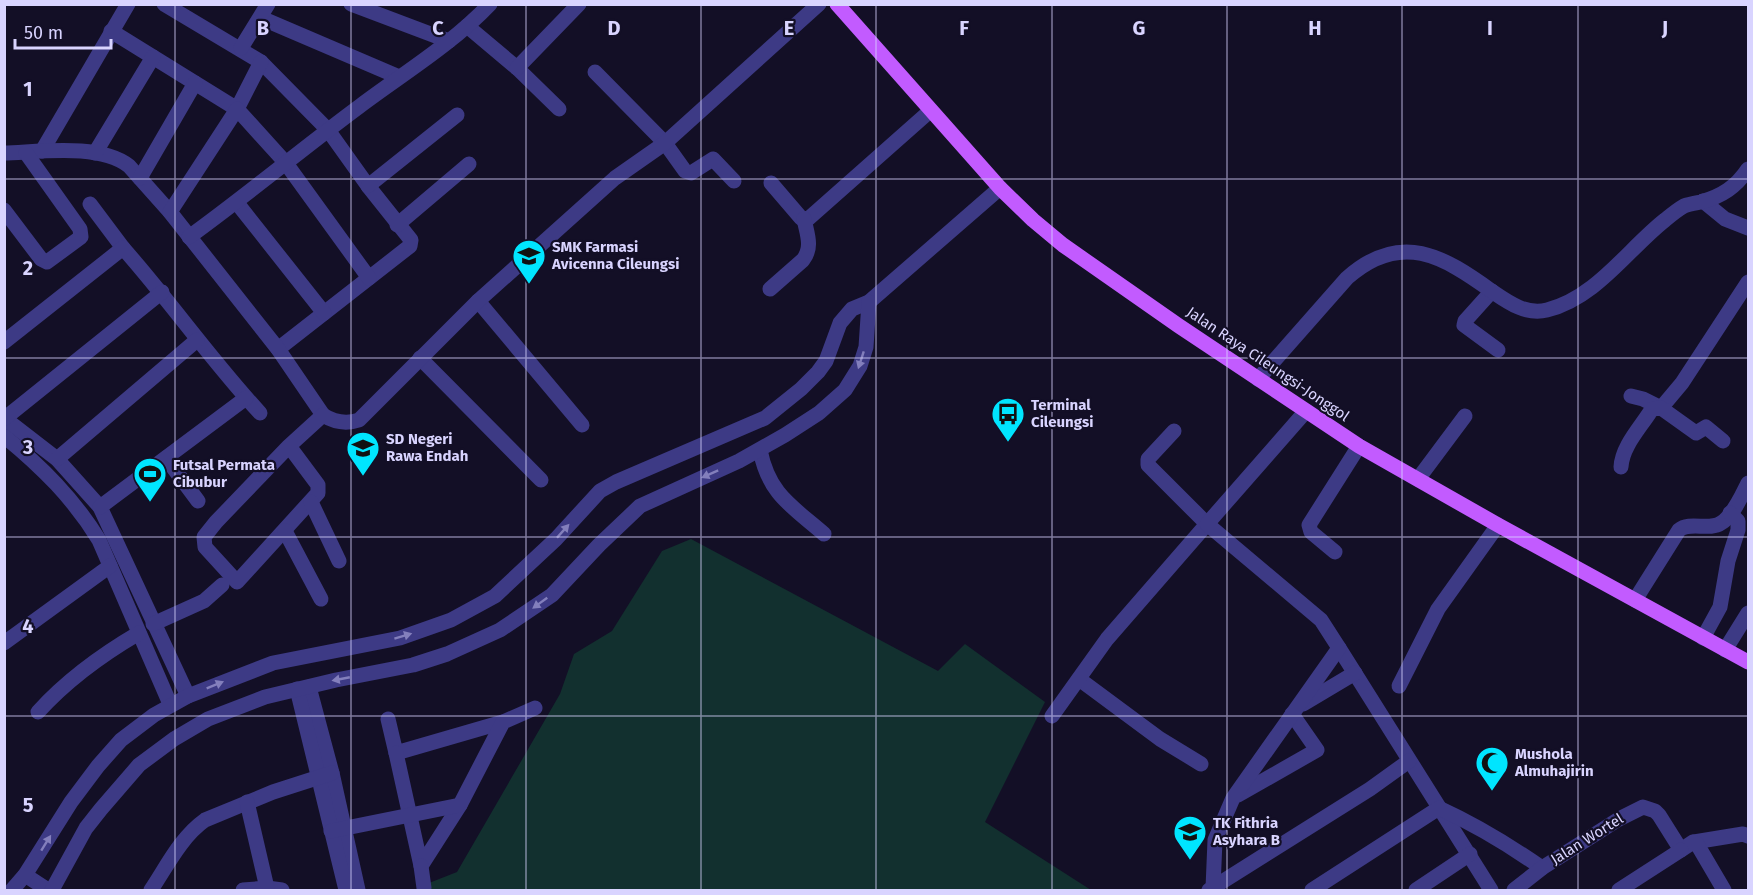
<svg xmlns="http://www.w3.org/2000/svg" width="1753" height="895" viewBox="0 0 1753 895" font-family="'Fira Sans',sans-serif">
<rect width="100%" height="100%" fill="#130f26"/>
<path fill="#12302f" d="M691 539 938 671 965 644 1045 702 985 822 1091 890H420L429 883 457 872 560 694 574 654 612 631 662 551Z"/>
<g fill="none" stroke-linecap="round" stroke-linejoin="round">
<g stroke="#3d3a85" stroke-width="15">
<path d="M164 4 261 62 328 130 368 186 411 240 410 246 278 349"/>
<path d="M351 4 449 41"/>
<path d="M261 18 399 77"/>
<path d="M467 26 517 68 559 109"/>
<path d="M111 31 237 109 261 62"/>
<path d="M241 48 268 4"/>
<path d="M517 68 579 4"/>
<path d="M595 72 665 143 685 171 691 173 713 159 734 181"/>
<path d="M42 151 128 4"/>
<path d="M4 153C40 152 99 143 129 166L170 212 278 349 323 415"/>
<path d="M95 153 153 57"/>
<path d="M140 178 195 83"/>
<path d="M771 183 801 218 808 219 930 111"/>
<path d="M368 186 457 115"/>
<path d="M1703 201 1725 219 1748 228"/>
<path d="M237 203 324 313"/>
<path d="M90 204 123 248"/>
<path d="M4 210 41 259 47 262 81 237 80 229 26 153"/>
<path d="M170 212 237 109 285 162 369 278"/>
<path d="M397 225 469 164"/>
<path d="M189 237C247 195 302 149 360 106 404 73 452 44 490 4"/>
<path d="M770 289 803 260C813 247 807 234 804 219"/>
<path d="M1492 291 1465 321 1464 325 1498 350"/>
<path d="M478 301 582 425"/>
<path d="M4 342 123 248C170 301 211 360 260 413"/>
<path d="M420 358 541 480"/>
<path d="M1258 379 1347 278C1401 230 1443 256 1493 292 1509 303 1526 315 1547 310 1596 298 1628 249 1665 220 1671 215 1677 210 1684 206 1689 204 1696 203 1701 202 1722 196 1736 187 1748 169"/>
<path d="M1631 396 1643 399 1661 408 1682 383 1748 282"/>
<path d="M4 418 57 459 100 507 188 696"/>
<path d="M4 419 162 292"/>
<path d="M4 436C42 467 74 499 99 540L170 704"/>
<path d="M289 446 318 485V493L237 582 205 547 204 537 216 522 289 446 323 415C334 422 347 424 359 420L478 301 615 178 665 143 819 4"/>
<path d="M760 450C769 495 792 506 824 534"/>
<path d="M166 458 198 501"/>
<path d="M57 459 197 340"/>
<path d="M1621 467C1622 446 1641 427 1652 409L1661 408 1696 433 1706 427 1723 441"/>
<path d="M1418 479 1465 416"/>
<path d="M311 502 339 561"/>
<path d="M100 507 246 398"/>
<path d="M285 531 321 599"/>
<path d="M1335 552 1311 532 1309 525 1359 446"/>
<path d="M1635 600 1679 530C1690 521 1709 531 1721 523 1733 516 1742 495 1748 483"/>
<path d="M153 624 204 601 222 585"/>
<path d="M1703 638 1720 607 1728 561 1738 530V521L1730 513"/>
<path d="M4 643 110 566"/>
<path d="M1339 648 1491 890"/>
<path d="M1725 650 1748 613"/>
<path d="M1079 679 1160 739 1201 764"/>
<path d="M1399 686 1438 609 1498 525"/>
<path d="M309 687 332 773 358 890"/>
<path d="M297 689 346 890"/>
<path d="M1303 704 1355 673"/>
<path d="M38 712C67 680 103 654 139 633"/>
<path d="M1052 716 1107 639 1207 524 1148 465V459L1174 431"/>
<path d="M388 719 396 753 503 722"/>
<path d="M396 753 421 866 460 805"/>
<path d="M1238 795 1317 750 1292 714"/>
<path d="M331 831 460 805 503 722 535 708"/>
<path d="M1694 842 1743 834 1748 836"/>
<path d="M421 866 424 888"/>
<path d="M25 875 48 890"/>
<path d="M267 888 282 890"/>
<path d="M12 890 25 875 71 802 98 766 121 740 154 715 188 696 273 663 400 638 451 620 495 596 556 539 600 491 616 482 765 418 801 389 818 372 826 361 840 323 852 309 869 302 1000 188"/>
<path d="M52 890 86 828 101 809 139 765 174 739 208 719 265 697 336 680 413 665 447 654 500 630 552 595 599 545 640 506 739 461 785 435 819 413 845 390 860 366 866 347 869 302"/>
<path d="M151 890C167 866 181 837 205 820L273 792 332 773"/>
<path d="M243 890 267 888 247 802"/>
<path d="M1209 890 1370 789 1409 761"/>
<path d="M1215 890 1213 888 1215 840 1233 798 1339 648 1321 620 1207 524 1306 411"/>
<path d="M1312 890 1439 808C1476 825 1509 845 1542 868"/>
<path d="M1416 890 1470 854"/>
<path d="M1514 890 1542 868 1619 819 1643 807 1655 811 1659 815 1681 850 1693 842 1697 844 1724 890"/>
<path d="M1619 890 1681 850"/>
</g>
<path stroke="#c25bff" stroke-width="15" d="M837 4 1000 188 1033 220 1063 245 1179 326 1359 446 1498 525 1748 662"/>
</g>
<defs><path id="oneway-solid" d="M-6-.8H1V-3.2L6.5 0L1 3.2V.8H-6Z" transform="scale(1.5)"/></defs>
<g fill="#837fbc">
<use href="#oneway-solid" transform="translate(861 360) rotate(108)"/>
<use href="#oneway-solid" transform="translate(710 474) rotate(156)"/>
<use href="#oneway-solid" transform="translate(563 531) rotate(-48)"/>
<use href="#oneway-solid" transform="translate(540 603) rotate(144)"/>
<use href="#oneway-solid" transform="translate(403 636) rotate(-17)"/>
<use href="#oneway-solid" transform="translate(341 679) rotate(169)"/>
<use href="#oneway-solid" transform="translate(215 685) rotate(-22)"/>
<use href="#oneway-solid" transform="translate(46 843) rotate(-58)"/>
</g>
<path fill="none" stroke="#d9d4ff" stroke-width="1.5" stroke-opacity="0.55" d="M175 4V890M351 4V890M526 4V890M701 4V890M876 4V890M1052 4V890M1227 4V890M1402 4V890M1578 4V890M4 179H1748M4 358H1748M4 537H1748M4 716H1748"/>
<defs>
<g id="school-pin" transform="scale(1.725)"><path d="M0 17L-7.5 6A9.5 9.5 0 1 1 7.5 6Z" fill="#00e5ff" stroke="#130f26"/><path d="M0-5L7-2L0 1L-7-2ZM-4 1L0 2.5L4 1V4Q0 6-4 4Z" fill="#111"/></g>
<g id="bus-pin" transform="scale(1.725)"><path d="M0 17L-7.5 6A9.5 9.5 0 1 1 7.5 6Z" fill="#00e5ff" stroke="#130f26"/><path d="M-5-6H5V4H4V6H2V4H-2V6H-4V4H-5ZM-3.5-4V0h7V-4ZM-3.5 1.2v1.5H-2V1.2ZM2 1.2v1.5H3.5V1.2Z" fill="#111"/></g>
<g id="stadium-pin" transform="scale(1.725)"><path d="M0 17L-7.5 6A9.5 9.5 0 1 1 7.5 6Z" fill="#00e5ff" stroke="#130f26"/><path d="M0-5a6.5 5 0 1 0 0 10a6.5 5 0 1 0 0-10ZM-3.5-1.8h7v3.6h-7Z" fill="#111"/></g>
<g id="mosque-pin" transform="scale(1.725)"><path d="M0 17L-7.5 6A9.5 9.5 0 1 1 7.5 6Z" fill="#00e5ff" stroke="#130f26"/><path d="M3.5-4.9A6 6 0 1 0 3.5 4.9A5 5 0 1 1 3.5-4.9Z" fill="#111"/></g>
</defs>
<g fill-rule="evenodd">
<use href="#school-pin" x="529" y="256"/>
<use href="#bus-pin" x="1008" y="414"/>
<use href="#school-pin" x="363" y="448"/>
<use href="#stadium-pin" x="150" y="474"/>
<use href="#mosque-pin" x="1492" y="763"/>
<use href="#school-pin" x="1190" y="832"/>
</g>
<g text-anchor="middle" stroke-width="4.5" stroke-linejoin="round" paint-order="stroke">
<g font-size="15" font-weight="bold" fill="#d9d4ff" stroke="#130f26" text-anchor="start">
<text x="552" y="252">SMK Farmasi<tspan x="552" dy="17">Avicenna Cileungsi</tspan></text>
<text x="1031" y="410">Terminal<tspan x="1031" dy="17">Cileungsi</tspan></text>
<text x="386" y="444">SD Negeri<tspan x="386" dy="17">Rawa Endah</tspan></text>
<text x="173" y="470">Futsal Permata<tspan x="173" dy="17">Cibubur</tspan></text>
<text x="1515" y="759">Mushola<tspan x="1515" dy="17">Almuhajirin</tspan></text>
<text x="1213" y="828">TK Fithria<tspan x="1213" dy="17">Asyhara B</tspan></text>
</g>
<g font-size="15" fill="#d9d4ff" stroke="#130f26">
<text transform="translate(1268 364) rotate(34)" y="5">Jalan Raya Cileungsi-Jonggol</text>
<text transform="translate(1587 839) rotate(-32)" y="5">Jalan Wortel</text>
</g>
</g>
<g font-size="20" text-anchor="middle" font-weight="bold" fill="#d9d4ff" stroke="#130f26" stroke-width="4.5" stroke-linejoin="round" paint-order="stroke">
<text x="263" y="35">B</text>
<text x="438" y="35">C</text>
<text x="614" y="35">D</text>
<text x="789" y="35">E</text>
<text x="964" y="35">F</text>
<text x="1139" y="35">G</text>
<text x="1315" y="35">H</text>
<text x="1490" y="35">I</text>
<text x="1665" y="35">J</text>
<text x="28" y="96">1</text>
<text x="28" y="275">2</text>
<text x="28" y="454">3</text>
<text x="28" y="633">4</text>
<text x="28" y="812">5</text>
</g>
<rect width="1753" height="895" fill="none" stroke="#d9d4ff" stroke-width="12"/>
<path d="M15 39v9h96v-9" fill="none" stroke="#d9d4ff" stroke-width="3"/>
<text x="24" y="39" font-size="18" fill="#d9d4ff" stroke="#130f26" stroke-width="4.5" paint-order="stroke">50 m</text>
</svg>
